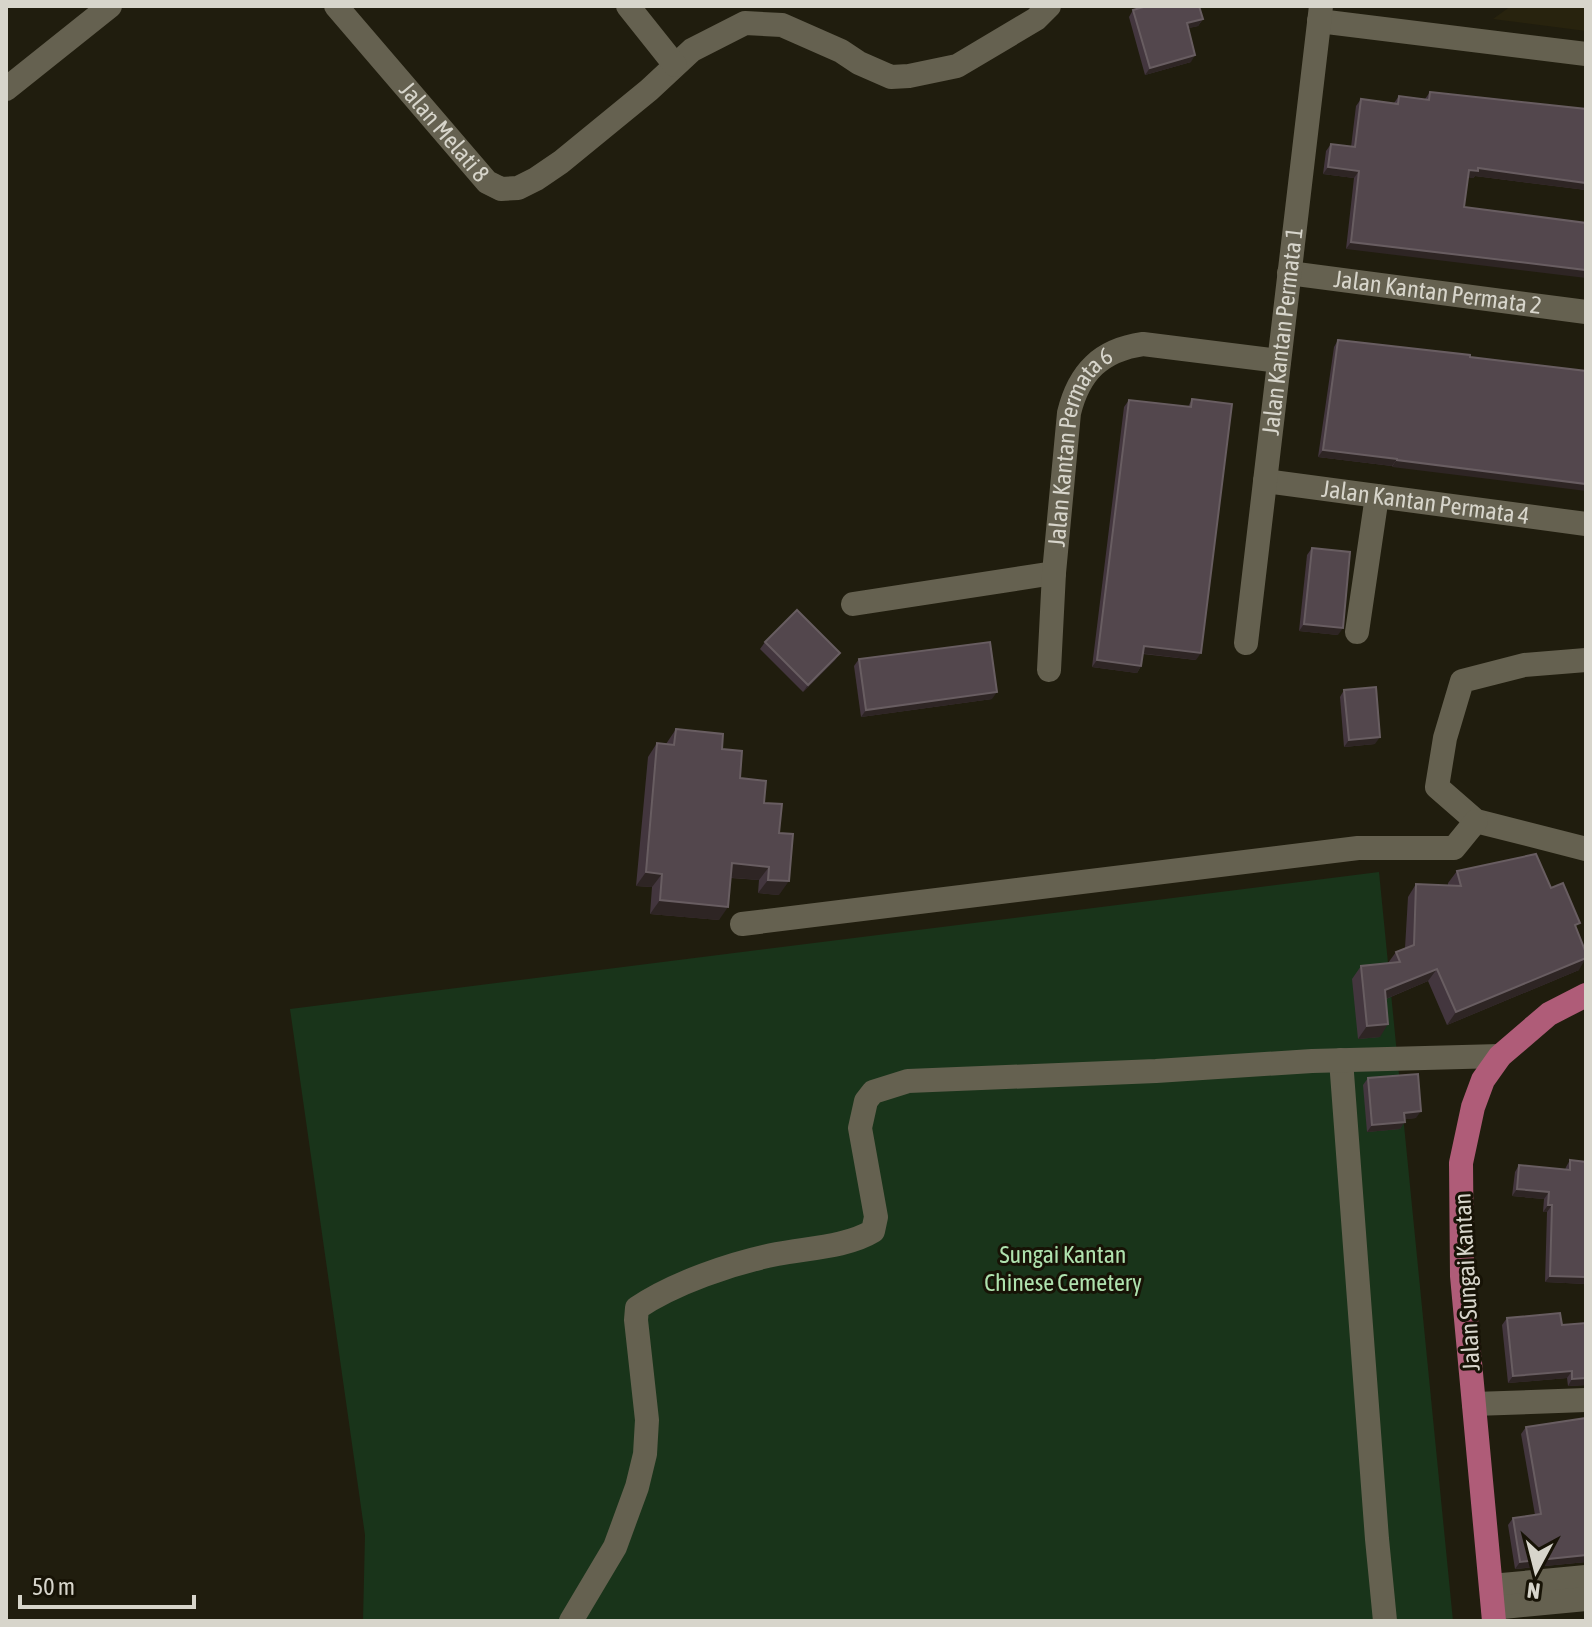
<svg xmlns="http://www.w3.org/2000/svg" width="1592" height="1627" viewBox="0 0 1592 1627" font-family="'Asap Condensed',sans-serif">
<rect width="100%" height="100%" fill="#201d0e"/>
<path fill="#28230e" d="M1511 6H1586V31L1493 19Z"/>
<path fill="#19341a" d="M1379 872 1453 1621H363L365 1535 290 1009Z"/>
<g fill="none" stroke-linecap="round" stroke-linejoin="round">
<g stroke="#656150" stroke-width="24">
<path id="s1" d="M336 6 487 182 501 189 518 188 536 179 561 162 649 90 692 50 745 23 782 25 841 51 859 63 891 77 909 76 957 66 1036 19 1049 6"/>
<path d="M628 6 675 65"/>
<path d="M1319 21 1586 54"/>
<path d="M6 89 110 6"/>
<path id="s2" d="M1289 273 1586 312"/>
<path id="s3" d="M1265 481 1586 524"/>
<path d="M853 604 1054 573"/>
<path d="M1357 632 1377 496"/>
<path id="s4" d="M1246 643 1321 6"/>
<path d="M1586 660 1524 665 1462 681 1445 738 1437 787 1476 821 1586 849"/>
<path id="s5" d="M1049 670 1054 573 1069 413C1079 372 1101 350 1143 344L1279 361"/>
<path d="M742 924 1358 848H1454L1476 821"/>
<path d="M1341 1060 1377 1539 1385 1621"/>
<path d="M1474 1404 1586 1400"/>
<path d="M1491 1586 1586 1577"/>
<path d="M1493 1608 1586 1599"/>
<path d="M571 1621 615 1547 637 1487 645 1454 647 1420 636 1320 637 1308C674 1283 732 1263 777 1254 807 1248 847 1247 873 1231L876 1217 860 1128 866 1101 873 1092 908 1081 1156 1071 1312 1061 1500 1056"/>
</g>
<path stroke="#af5c78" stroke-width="24" d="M1494 1621 1462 1276 1461 1163 1473 1107 1483 1080 1500 1056 1549 1014 1586 995"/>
</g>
<g fill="#43363e">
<path d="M1140 6H1199L1203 19 1198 26 1188 28 1191 62 1145 75 1129 17 1133 10 1141 8Z"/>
<path d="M1430 92 1586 109V190L1475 176 1473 178 1468 177 1346 249 1354 178 1323 174 1326 151 1331 144 1351 147 1356 106 1361 99 1394 103 1399 96 1425 99Z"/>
<path d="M1338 340 1470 357 1392 467V466L1318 457 1334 347Z"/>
<path d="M1192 399 1196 660 1143 654 1141 666 1137 673 1092 667 1124 407 1129 400 1188 407Z"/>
<path d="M1312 548 1338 635 1299 631 1307 555Z"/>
<path d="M765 642 840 653 835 660 803 692 760 649Z"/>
<path d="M859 659 992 699 861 717 854 666Z"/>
<path d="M1344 690 1375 744 1344 747 1340 697Z"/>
<path d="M676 729 722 749 740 778 764 803 779 833V895L758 893 759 880 731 878 719 920 650 914 652 887 636 886 648 757 657 743 666 744Z"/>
<path d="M1457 871 1551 888 1576 928 1579 970 1447 1025 1428 981 1386 999 1380 1037 1358 1039 1352 979 1361 966 1388 963 1396 952 1405 948 1408 897 1416 884 1448 886V883Z"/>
<path d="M1368 1078 1416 1118 1405 1119 1400 1129 1367 1132 1363 1085Z"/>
<path d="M1570 1160 1586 1162V1284L1545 1282 1547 1212H1543L1544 1199 1512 1196 1515 1172 1519 1165 1565 1170 1566 1167Z"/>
<path d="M1507 1318 1562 1325 1586 1385 1568 1386 1567 1378 1508 1383 1502 1325Z"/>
<path d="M1586 1418V1562L1515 1569 1508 1525 1513 1518 1535 1515 1521 1434 1526 1427Z"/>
</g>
<g fill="#2e2524">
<path d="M1203 19 1198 26 1182 30 1187 23Z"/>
<path d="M1195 55 1191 62 1145 75 1150 68Z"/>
<path d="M1328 167 1359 171 1354 178 1323 174Z"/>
<path d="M1478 168 1586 183V190L1475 176 1473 178 1464 177 1469 170Z"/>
<path d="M1351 242 1586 270V278L1346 249Z"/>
<path d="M1323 450 1397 459 1392 466 1318 457Z"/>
<path d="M1397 460 1586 484V491L1392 467Z"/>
<path d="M1304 624 1343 628 1338 635 1299 631Z"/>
<path d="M1144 646 1201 653 1196 660 1139 653Z"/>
<path d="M840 653 835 660 803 692 808 685Z"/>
<path d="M1097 660 1141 666 1137 673 1092 667Z"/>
<path d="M997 692 992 699 861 717 866 710Z"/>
<path d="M1380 737 1375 744 1344 747 1349 740Z"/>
<path d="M732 863 769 867 759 880 723 877Z"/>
<path d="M646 872 662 874 652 887 636 886Z"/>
<path d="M768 880 789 881 779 895 758 893Z"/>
<path d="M660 900 728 907 719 920 650 914Z"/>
<path d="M1586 958 1579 970 1447 1025 1456 1012Z"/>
<path d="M1437 969 1428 981 1376 1003 1385 990Z"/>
<path d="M1388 1024 1380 1037 1358 1039 1367 1026Z"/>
<path d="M1421 1111 1416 1118 1399 1120 1404 1113Z"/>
<path d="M1405 1122 1400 1129 1367 1132 1372 1125Z"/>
<path d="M1517 1189 1549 1192 1544 1199 1512 1196Z"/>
<path d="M1548 1205H1552L1547 1212H1543Z"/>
<path d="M1550 1276 1586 1277V1284L1545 1282Z"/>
<path d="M1572 1371 1567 1378 1508 1383 1513 1376Z"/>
<path d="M1586 1378V1385L1568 1386 1572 1379Z"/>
<path d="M1586 1555V1562L1515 1569 1520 1562Z"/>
</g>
<g fill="#53474d" stroke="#685d61" stroke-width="2">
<path d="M1147 6H1199L1203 19 1187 23 1195 55 1150 68 1133 10Z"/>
<path d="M1430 92 1586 109V183L1478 168V171L1469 170 1464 207 1586 223V270L1351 242 1359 171 1328 167 1331 144 1355 147 1361 99 1398 104 1399 96 1429 100Z"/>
<path d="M1338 340 1470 355V357L1586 371V484L1397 460V459L1323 450Z"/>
<path d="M1192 399 1232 404 1201 653 1144 646 1141 666 1097 660 1129 400 1191 407Z"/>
<path d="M1312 548 1350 552 1343 628 1304 624Z"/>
<path d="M797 610 840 653 808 685 765 642Z"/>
<path d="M990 642 997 692 866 710 859 659Z"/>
<path d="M1376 687 1380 737 1349 740 1344 690Z"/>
<path d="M676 729 723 734 722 749 742 751 740 778 766 781 764 803 782 804 779 833 793 834 789 881 768 880 769 867 732 863 728 907 660 900 662 874 646 872 657 743 674 745Z"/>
<path d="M1536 854 1551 888 1563 883 1580 923 1575 925 1586 953V958L1456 1012 1437 969 1385 990 1388 1024 1367 1026 1361 966 1400 962 1396 952 1414 945 1416 884 1461 886 1457 871Z"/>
<path d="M1418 1074 1421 1111 1404 1113 1405 1122 1372 1125 1368 1078Z"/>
<path d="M1570 1160 1586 1162V1277L1550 1276 1552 1205H1548L1549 1192 1517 1189 1519 1165 1570 1170Z"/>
<path d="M1560 1313 1562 1325 1586 1323V1378L1572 1379V1371L1513 1376 1507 1318Z"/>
<path d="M1586 1418V1555L1520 1562 1513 1518 1541 1514 1526 1427Z"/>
</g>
<g text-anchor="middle" stroke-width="6" stroke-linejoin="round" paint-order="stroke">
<g font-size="24" fill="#d7d5cb" stroke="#171306">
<text dy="8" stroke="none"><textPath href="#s1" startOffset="166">Jalan Melati 8</textPath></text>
<text dy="8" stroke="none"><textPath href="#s2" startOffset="150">Jalan Kantan Permata 2</textPath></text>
<text dy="8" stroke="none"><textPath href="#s4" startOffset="314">Jalan Kantan Permata 1</textPath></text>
<text dy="8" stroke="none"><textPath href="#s5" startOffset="228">Jalan Kantan Permata 6</textPath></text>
<text dy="8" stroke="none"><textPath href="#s3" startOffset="162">Jalan Kantan Permata 4</textPath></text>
<text transform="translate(1467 1282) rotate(-93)" y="8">Jalan Sungai Kantan</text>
</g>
<g font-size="24" fill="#afe2ae" stroke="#171306">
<text x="1063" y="1263">Sungai Kantan<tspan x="1063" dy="28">Chinese Cemetery</tspan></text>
</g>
</g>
<rect width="1592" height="1627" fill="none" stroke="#d7d5cb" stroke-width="16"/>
<g transform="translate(1536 1571) rotate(187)" stroke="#171306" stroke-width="6" paint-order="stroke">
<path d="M0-6L14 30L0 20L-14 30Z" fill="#d7d5cb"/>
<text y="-12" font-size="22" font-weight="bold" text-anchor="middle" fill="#d7d5cb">N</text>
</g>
<path d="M20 1595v12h174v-12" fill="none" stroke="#d7d5cb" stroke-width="4"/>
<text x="32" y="1595" font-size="24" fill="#d7d5cb" stroke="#171306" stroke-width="6" paint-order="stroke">50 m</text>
</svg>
